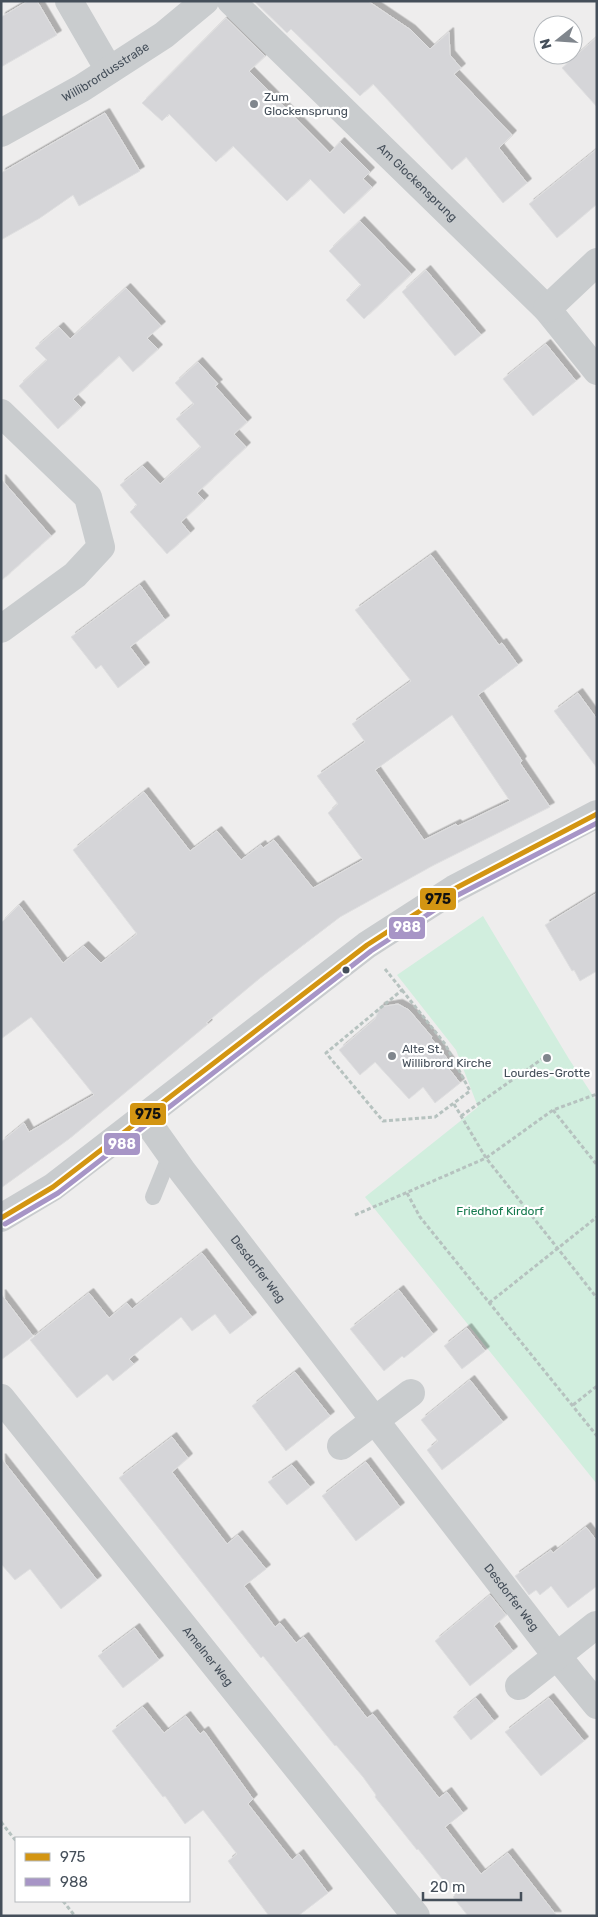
<svg xmlns="http://www.w3.org/2000/svg" width="598" height="1917" viewBox="0 0 598 1917" font-family="Rubik,sans-serif">
<defs>
<filter id="shadow"><feDropShadow dx="4.5" dy="-4.5" stdDeviation="0" flood-color="#0004"/></filter>
</defs>
<rect width="100%" height="100%" fill="#eeeded"/>
<path fill="#d1eede" d="M483 916 569 1059 597 1102V1484L365 1197 478 1107 456 1050 397 975Z"/>
<g fill="#d5d5d8" stroke="#dfdfe0" fill-rule="evenodd" filter="url(#shadow)">
<path d="M28 1H37L57 35 1 67V17Z"/>
<path d="M254 1H368L411 30 430 49 449 32 450 55 461 68 454 74 512 135 499 148 527 183 503 203 466 157 452 170 373 84 360 96 291 29 287 33Z"/>
<path d="M226 18 265 56 249 71 330 153 340 142 370 172 363 179 372 187 344 214 310 179 287 201 233 146 216 162 169 114 162 121 142 103Z"/>
<path d="M597 37V107L562 68Z"/>
<path d="M105 113 140 171 79 206 73 195 40 218 1 240V173Z"/>
<path d="M597 149V204L557 238 529 204Z"/>
<path d="M360 221 411 274 364 319 346 300 361 285 329 251Z"/>
<path d="M426 270 481 335 455 356 402 292Z"/>
<path d="M126 288 161 326 147 338 158 349 133 372 119 356 73 399 81 407 58 429 19 386 47 360 35 348 59 327 70 339Z"/>
<path d="M546 344 576 381 533 416 503 379Z"/>
<path d="M198 362 218 384 215 386 247 422 234 434 246 447 197 493 204 500 181 522 190 533 167 554 130 512 137 505 120 485 143 466 160 484 201 447 176 419 194 404 175 383Z"/>
<path d="M1 479 51 536 1 581Z"/>
<path d="M431 555 499 645 502 643 518 665 478 695 522 761 520 763 550 807 434 865 340 917 260 978 206 1023 208 1024 69 1139 1 1188V1142L24 1123 29 1132 94 1095 31 1017 1 1039V923L19 905 63 963 84 946 101 963 137 934 73 850 144 792 190 851 217 831 241 860 261 845 263 848 274 840 313 888 363 860 328 813 338 804 317 776 365 742 352 724 411 681 355 610ZM452 715 510 801 458 826 456 824 424 840 375 770Z"/>
<path d="M140 585 165 620 130 647 145 667 118 688 101 665 96 669 71 637Z"/>
<path d="M578 693 597 719V768L554 711Z"/>
<path d="M597 893V971L580 981 574 970 572 971 545 925Z"/>
<path d="M398 1004 409 1010 432 1037 431 1038 450 1062 446 1065 460 1083 435 1103 423 1087 409 1099 375 1062 360 1075 339 1050 375 1019 380 1007Z"/>
<path d="M202 1253 252 1317 230 1334 215 1314 192 1331 181 1317 129 1359 134 1364 113 1381 107 1374 77 1398 30 1340 89 1293 109 1318 127 1303 132 1309Z"/>
<path d="M399 1290 433 1334 404 1358 402 1356 384 1371 350 1329Z"/>
<path d="M1 1294 33 1336 1 1360Z"/>
<path d="M467 1328 485 1351 462 1369 444 1346Z"/>
<path d="M295 1372 330 1416 286 1451 252 1406Z"/>
<path d="M470 1380 503 1422 442 1470 427 1450 438 1441 421 1420Z"/>
<path d="M172 1437 188 1458 172 1472 227 1544 238 1535 266 1569 244 1586 275 1627 280 1623 296 1643 304 1637 367 1718 373 1714 439 1798 447 1792 463 1813 445 1827 481 1874 508 1853 557 1916H468L453 1897 455 1895 418 1849 417 1850 375 1797 376 1795 363 1777 336 1745 335 1746 263 1656 261 1658 119 1478Z"/>
<path d="M1 1458 97 1580 61 1609 30 1569 15 1580 1 1564Z"/>
<path d="M366 1462 400 1507 356 1541 322 1496Z"/>
<path d="M292 1465 310 1487 287 1505 268 1482Z"/>
<path d="M586 1527 597 1541V1586L568 1608 551 1586 540 1595 536 1590 529 1595 515 1576 551 1550 553 1553Z"/>
<path d="M490 1595 506 1615 494 1626 513 1651 470 1686 435 1641Z"/>
<path d="M135 1628 159 1660 123 1688 98 1656Z"/>
<path d="M476 1698 494 1721 471 1740 453 1717Z"/>
<path d="M549 1698 584 1741 541 1776 505 1732Z"/>
<path d="M143 1707 164 1733 186 1716 200 1734 204 1731 253 1799 248 1804 292 1860 299 1854 328 1893 298 1916H269L228 1861 237 1854 203 1810 185 1824 165 1796 163 1797 112 1731Z"/>
</g>
<g fill="none" stroke-linecap="round" stroke-linejoin="round">
<g stroke="#b6c2bf" stroke-width="3" stroke-dasharray="4 2.5" stroke-linecap="butt">
<path d="M385 969 402 990"/>
<path d="M402 990 445 1044 470 1091 435 1117 383 1121 326 1053Z"/>
<path d="M454 1104 486 1158 597 1298"/>
<path d="M553 1110 597 1165"/>
<path d="M461 1116 542 1059"/>
<path d="M407 1193 420 1217 597 1436"/>
<path d="M355 1215 486 1158 553 1110 597 1094"/>
<path d="M489 1303 597 1217"/>
<path d="M573 1405 597 1386"/>
<path d="M1 1822 16 1841"/>
<path d="M63 1901 75 1916"/>
</g>
<path stroke="#c9ccce" stroke-width="16" d="M153 1197 170 1155"/>
<g stroke="#c9ccce" stroke-width="28">
<path d="M69 1 109 70"/>
<path id="s1" d="M231 1 547 309 597 371"/>
<path id="s2" d="M1 133 82 88 164 35 205 1"/>
<path d="M547 309 597 262"/>
<path d="M1 413 88 497 101 547 75 575 1 629"/>
<path id="s3" d="M144 1117 183 1172 556 1655 597 1705"/>
<path d="M1 1218 53 1187 367 945 454 889 597 814"/>
<path id="s4" d="M1 1398 416 1916"/>
<path d="M341 1446 411 1393"/>
<path d="M519 1686 596 1625"/>
</g>
<g stroke="#fff" stroke-width="9">
<path id="bus-1" d="M1 1218 53 1187 367 945 454 889 597 814"/>
</g>
<g stroke="#fff" stroke-width="9">
<path id="bus-2" d="M5 1224 58 1193 371 951 458 895 597 823"/>
</g>
<use href="#bus-1" stroke="#d39512" stroke-width="5"/>
<use href="#bus-2" stroke="#a795c6" stroke-width="5"/>
</g>
<g fill="#80868d" stroke="#fff" stroke-width="2">
<circle cx="254" cy="104" r="5"/>
<circle cx="392" cy="1056" r="5"/>
<circle cx="547" cy="1058" r="5"/>
</g>
<circle fill="#454f5a" stroke="#fff" stroke-width="2" cx="346" cy="970" r="4.5"/>
<g text-anchor="middle" stroke-width="4.5" stroke-linejoin="round" paint-order="stroke">
<g font-size="12" fill="#454f5a" stroke="#fff">
<text dy="4" stroke="none"><textPath href="#s2" startOffset="121">Willibrordusstraße</textPath></text>
<text dy="4" stroke="none"><textPath href="#s1" startOffset="260">Am Glockensprung</textPath></text>
<text dy="4" stroke="none"><textPath href="#s3" startOffset="190">Desdorfer Weg</textPath></text>
<text dy="4" stroke="none"><textPath href="#s3" startOffset="605">Desdorfer Weg</textPath></text>
<text dy="4" stroke="none"><textPath href="#s4" startOffset="331">Amelner Weg</textPath></text>
</g>
<g font-size="12" fill="#454f5a" stroke="#fff" text-anchor="start">
<text x="264" y="101">Zum<tspan x="264" dy="14">Glockensprung</tspan></text>
<text x="402" y="1053">Alte St.<tspan x="402" dy="14">Willibrord Kirche</tspan></text>
<text x="547" y="1077" text-anchor="middle">Lourdes-Grotte</text>
</g>
<g font-size="12" fill="#167b4f" stroke="#fff">
<text x="500" y="1215">Friedhof Kirdorf</text>
</g>
</g>
<g stroke="#fff" stroke-width="2">
<rect x="419" y="887" width="38" height="24" rx="5" fill="#d39512"/>
<rect x="388" y="916" width="38" height="24" rx="5" fill="#a795c6"/>
<rect x="129" y="1102" width="38" height="24" rx="5" fill="#d39512"/>
<rect x="103" y="1132" width="38" height="24" rx="5" fill="#a795c6"/>
</g>
<g font-size="14" text-anchor="middle" font-weight="bold" fill="#fff">
<text x="407" y="932">988</text>
<text x="122" y="1149">988</text>
</g>
<g font-size="14" text-anchor="middle" font-weight="bold" fill="#111">
<text x="438" y="904">975</text>
<text x="148" y="1119">975</text>
</g>
<rect width="598" height="1917" fill="none" stroke="#454f5a" stroke-width="5"/>
<rect x="15" y="1837" width="175" height="65" fill="#ffffff" stroke="#b5b9bd"/>
<rect x="25" y="1853" width="25" height="8" fill="#d39512" stroke="#b5b9bd"/>
<text x="60" y="1862" font-size="15" fill="#454f5a">975</text>
<rect x="25" y="1878" width="25" height="8" fill="#a795c6" stroke="#b5b9bd"/>
<text x="60" y="1887" font-size="15" fill="#454f5a">988</text>
<g transform="translate(558 40) rotate(253)"><circle r="24" fill="#ffffff" stroke="#b5b9bd"/>
<path d="M0-4L9 19L0 12L-9 19Z" fill="#80868d"/>
<text y="-8" font-size="14" font-weight="bold" text-anchor="middle" fill="#454f5a">N</text>
</g>
<path d="M423 1892v8h98v-8" fill="none" stroke="#454f5a" stroke-width="2.5"/>
<text x="430" y="1892" font-size="15" fill="#454f5a" stroke="#ffffff" stroke-width="4" paint-order="stroke">20 m</text>
</svg>
